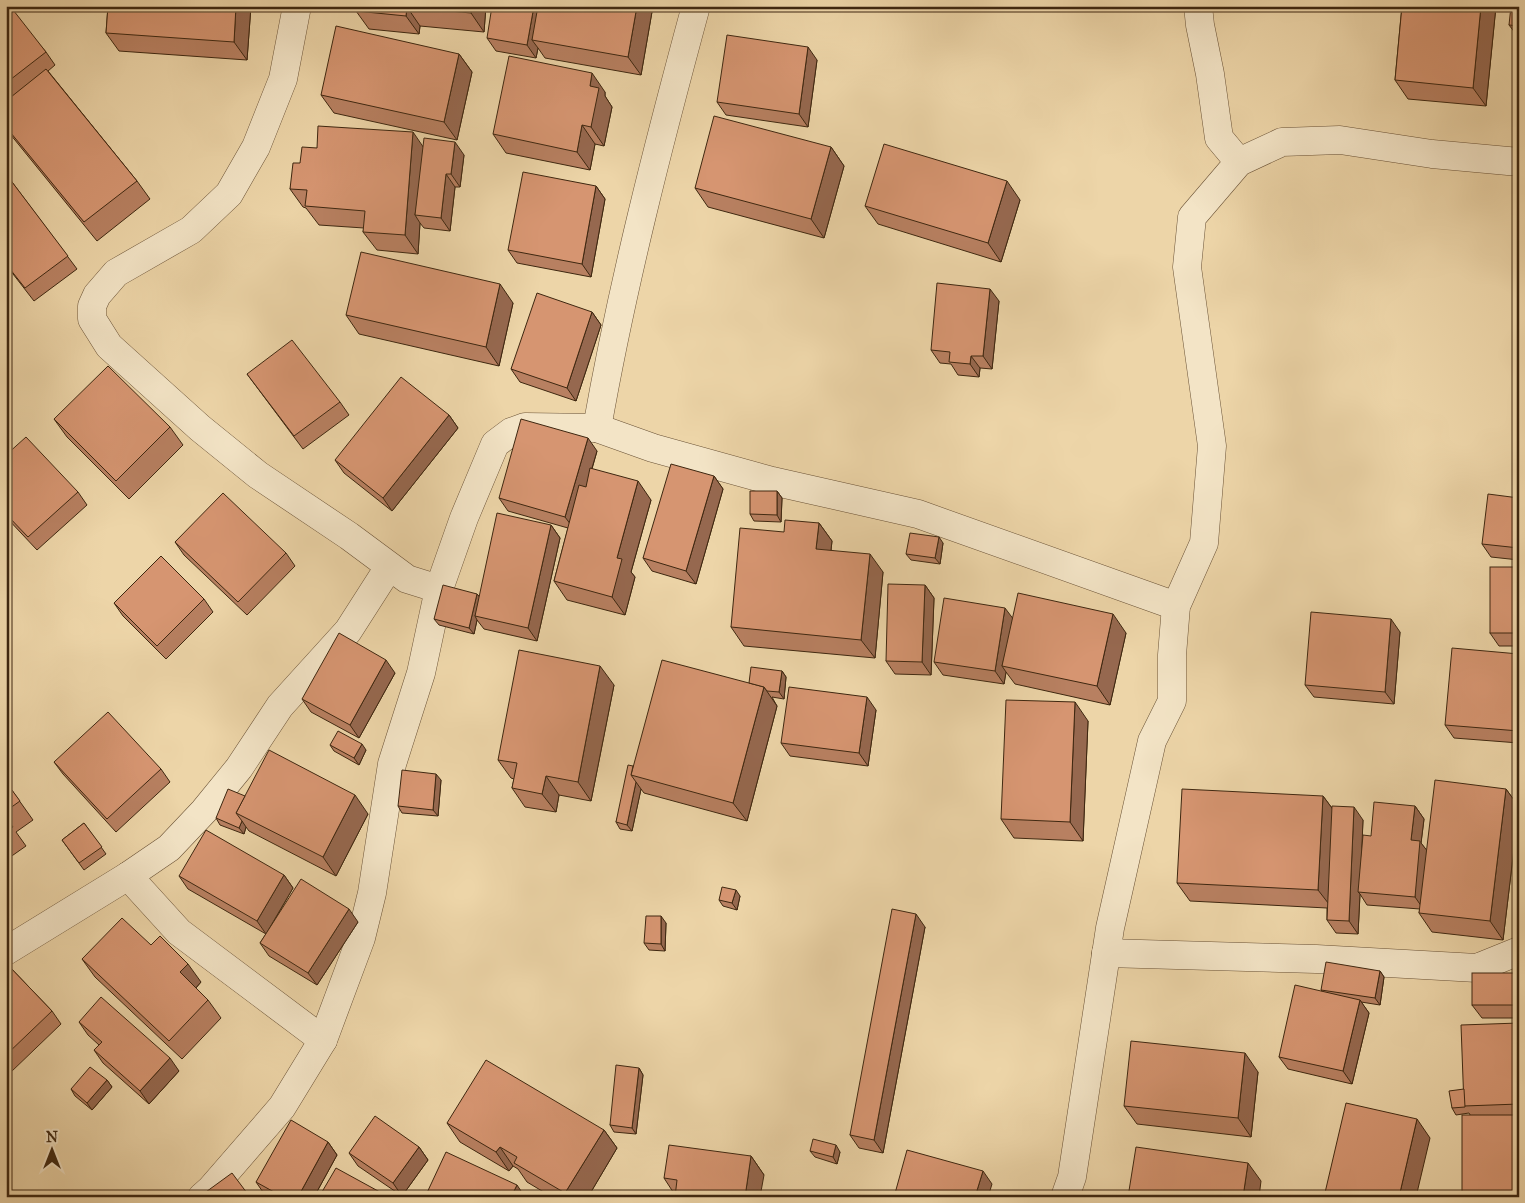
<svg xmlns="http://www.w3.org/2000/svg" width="1525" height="1203" viewBox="0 0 1525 1203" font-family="'IM FELL Great Primer',serif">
<rect width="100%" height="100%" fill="#edd5a8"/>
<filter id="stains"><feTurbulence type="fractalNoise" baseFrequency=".004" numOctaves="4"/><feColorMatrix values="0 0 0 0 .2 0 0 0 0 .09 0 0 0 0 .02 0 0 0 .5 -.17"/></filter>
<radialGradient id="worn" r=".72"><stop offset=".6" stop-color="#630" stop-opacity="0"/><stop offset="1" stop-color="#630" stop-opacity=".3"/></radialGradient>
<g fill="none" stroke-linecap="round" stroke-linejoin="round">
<g stroke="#6a5236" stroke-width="29">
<g id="minor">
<path d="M696 6C658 146 622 286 597 428L653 448 772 481 918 514 1176 606"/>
<path d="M1198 6 1200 25 1210 74 1219 138 1239 162"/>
<path d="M439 589 464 518 495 444 511 432 525 427 597 428"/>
<path d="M128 876 179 932 323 1040"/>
<path d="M6 951 128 876 169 848 204 811 239 768 280 706 348 631 389 567"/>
<path d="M1106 953 1316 959 1477 968 1519 951"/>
<path d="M202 1197 211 1189 282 1107 323 1040 361 938 372 893 392 764 421 673 439 589 407 579 349 536 258 475 200 428 109 346 92 319V306L97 295 116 273 191 230 229 194 256 147 283 79 297 6"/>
<path d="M1065 1197 1072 1177 1110 928 1152 741 1172 701V655L1176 606 1204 543 1212 446 1187 267 1192 217 1239 162 1282 142 1340 140 1432 154 1519 162"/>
</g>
</g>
<use href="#minor" stroke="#f3e4c6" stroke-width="28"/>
</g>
<g fill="#b88061" stroke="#3e2710">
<path d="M6 6 46 52 55 65 48 71 137 181 150 199 97 241 6 129Z"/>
<path d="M108 6H251L247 60 119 51 106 33Z"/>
<path d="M356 6H486L484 32 420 26 419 34 369 29 356 11Z"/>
<path d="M653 6 641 75 545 58 538 48 536 58 496 51 487 38Z"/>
<path d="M1402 6H1496L1486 106 1408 99 1395 80Z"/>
<path d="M1519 6V38L1509 25Z"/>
<path d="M459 54 472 72 457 140 334 113 321 95Z"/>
<path d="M817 60 808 127 726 115 717 102Z"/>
<path d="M605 92V96L612 107 604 146 595 144 590 170 506 153 493 134Z"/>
<path d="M423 147 464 155 460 187H455L450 231 424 228 420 223 418 254 377 250 363 232 364 228 319 225 306 208 303 207 290 189 300 163 317 148Z"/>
<path d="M831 147 844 166 824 238 708 207 695 188Z"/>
<path d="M6 174 77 269 34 301 6 265Z"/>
<path d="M596 186 605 199 591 277 517 263 508 250Z"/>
<path d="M1020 200 1001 262 878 224 865 206Z"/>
<path d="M999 301 992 369 980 368 979 377 958 375 951 364 940 363 931 350Z"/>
<path d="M513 303 499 366 359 334 346 315Z"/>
<path d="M592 312 601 325 576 401 520 382 511 369Z"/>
<path d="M247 374 340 402 349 415 303 449Z"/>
<path d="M449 415 458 428 392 511 344 473 335 460Z"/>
<path d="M54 419 170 427 183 445 129 499 67 437Z"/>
<path d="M597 451 592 469 651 500 631 572 635 577 625 615 567 600 554 581 568 528 508 511 499 498Z"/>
<path d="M6 455 78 492 87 505 37 550 6 517Z"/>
<path d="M714 476 723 489 696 584 652 571 643 558Z"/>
<path d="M777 491 782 498 781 522 754 521 750 514Z"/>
<path d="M1519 498V560L1491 557 1482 544Z"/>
<path d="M819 523 832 541 831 550 883 572 875 658 744 646 731 627 784 532Z"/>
<path d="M551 525 560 538 537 641 484 629 477 620 474 634 439 625 434 619 477 594 479 596Z"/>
<path d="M175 542 286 553 295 566 247 615 184 555Z"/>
<path d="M943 543 940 564 911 560 906 554Z"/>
<path d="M1519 567V646H1499L1490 633Z"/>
<path d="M925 585 934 598 931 675 895 674 886 661Z"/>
<path d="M6 590 10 595 6 597Z"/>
<path d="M204 599 213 612 166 659 123 616 114 603Z"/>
<path d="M1013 618 1126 633 1110 705 1015 684 1006 672 1004 684 943 675 934 662Z"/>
<path d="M1400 632 1394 704 1314 697 1305 685Z"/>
<path d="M1519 654V743L1454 738 1445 725Z"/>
<path d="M782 671 786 677 784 699 772 697 777 706 747 821 644 793 641 789 632 831 620 829 616 822 633 766 749 683Z"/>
<path d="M395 673 359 738 311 712 302 699Z"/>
<path d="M614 685 591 801 559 795 556 812 525 807 512 788 514 779 511 778 498 760Z"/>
<path d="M876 710 868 766 790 756 781 743Z"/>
<path d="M1088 721 1083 841 1014 838 1001 819Z"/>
<path d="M330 745 366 750 359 765 334 751Z"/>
<path d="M54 762 161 769 170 782 116 832 63 774Z"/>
<path d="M441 780 438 816 402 813 398 806Z"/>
<path d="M6 782 33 820 16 832 26 846 6 860Z"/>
<path d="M1506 789 1519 807 1503 940 1432 932 1419 913 1420 909 1367 905 1360 894 1358 934 1336 933 1327 920V908L1190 901 1177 883 1323 796 1332 808 1363 820 1361 860 1371 836 1415 806 1424 819 1421 843 1427 851Z"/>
<path d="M245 796 368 814 336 876 249 831 246 827 244 834 220 825 216 818Z"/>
<path d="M84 823 106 854 84 870 62 840Z"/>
<path d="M284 875 293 888 267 933 358 922 317 985 269 956 260 943 266 934 188 889 179 876Z"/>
<path d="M740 896 737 910 723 906 719 900Z"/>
<path d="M666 923 665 951 649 950 644 943Z"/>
<path d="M925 927 883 1153 859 1148 850 1135Z"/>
<path d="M151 945 201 982 196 988 208 1000 221 1018 182 1059 95 977 82 959Z"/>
<path d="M6 963 52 1011 61 1024 11 1072 6 1067Z"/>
<path d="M1380 971 1384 977 1380 1005 1361 1002 1369 1013 1352 1084 1288 1069 1279 1057 1322 991 1321 990Z"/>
<path d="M1519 973V1018H1482L1472 1005Z"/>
<path d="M79 1022 179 1071 149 1104 103 1063 94 1050 99 1045 88 1035Z"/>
<path d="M1519 1023V1197L1469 1113 1456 1115 1452 1108 1464 1089Z"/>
<path d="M639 1068 643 1075 636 1134 614 1132 610 1125Z"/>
<path d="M1258 1072 1251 1137 1137 1124 1124 1106Z"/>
<path d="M107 1080 112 1087 92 1110 75 1096 71 1089Z"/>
<path d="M447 1123 604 1130 617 1148 588 1197H552L527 1182 518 1169 513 1166 509 1171 460 1142Z"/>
<path d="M328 1142 337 1155 314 1197H268L265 1195 256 1182Z"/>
<path d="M419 1147 428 1160 402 1196 358 1166 349 1153Z"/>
<path d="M810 1151 840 1152 837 1164 815 1157Z"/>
<path d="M751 1156 764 1175 675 1195 664 1178Z"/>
</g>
<g fill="#96684f" stroke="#3e2710">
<path d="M236 6H251L247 60 234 42Z"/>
<path d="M471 6H486L484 32 471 13Z"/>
<path d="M534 6H545L532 40 538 48 536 58 527 45Z"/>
<path d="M637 6H653L641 75 628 57Z"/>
<path d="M1481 6H1496L1486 106 1473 88Z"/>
<path d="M407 7 420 26 419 34 406 16Z"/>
<path d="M808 47 817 60 808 127 799 114Z"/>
<path d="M459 54 472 72 457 140 444 122Z"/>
<path d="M592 73 605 92V96L612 107 604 146 591 127 590 86Z"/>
<path d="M582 125 595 144 590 170 577 152Z"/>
<path d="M413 132 426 151 415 215 420 223 418 254 405 235Z"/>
<path d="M455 142 464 155 460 187 451 174Z"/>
<path d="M831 147 844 166 824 238 811 219Z"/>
<path d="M446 174 455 187 450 231 441 218Z"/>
<path d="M1007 181 1020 200 1001 262 988 243Z"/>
<path d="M596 186 605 199 591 277 582 264Z"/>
<path d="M500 284 513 303 499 366 486 347Z"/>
<path d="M990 289 999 301 992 369 983 356Z"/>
<path d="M592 312 601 325 576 401 567 388Z"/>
<path d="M971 356 980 368 979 377 970 364Z"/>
<path d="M449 415 458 428 392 511 383 498Z"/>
<path d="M588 438 597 451 574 529 565 517Z"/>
<path d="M714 476 723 489 696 584 686 571Z"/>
<path d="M638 481 651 500 631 572 635 577 625 615 612 597 617 558Z"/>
<path d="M777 491 782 498 781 522 777 515Z"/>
<path d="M819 523 832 541 829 567 816 549Z"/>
<path d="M551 525 560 538 537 641 528 628Z"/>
<path d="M939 537 943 543 940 564 935 558Z"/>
<path d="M870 554 883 572 875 658 861 640Z"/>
<path d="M925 585 934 598 931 675 922 662Z"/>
<path d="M477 594 482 600 475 616 477 620 474 634 469 628Z"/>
<path d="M1005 608 1014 620 1002 666 1006 672 1004 684 995 671Z"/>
<path d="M1113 614 1126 633 1110 705 1097 686Z"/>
<path d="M1391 619 1400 632 1394 704 1385 692Z"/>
<path d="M386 660 395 673 359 738 350 725Z"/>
<path d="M600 666 614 685 591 801 578 782Z"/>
<path d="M782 671 786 677 784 699 779 692Z"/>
<path d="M764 687 777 706 747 821 733 803Z"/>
<path d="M867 697 876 710 868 766 859 753Z"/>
<path d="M1075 702 1088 721 1083 841 1070 822Z"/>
<path d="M362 744 366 750 359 765 354 758Z"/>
<path d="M436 774 441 780 438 816 433 810Z"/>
<path d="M546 776 559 795 556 812 542 794Z"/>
<path d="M636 782 641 789 632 831 627 825Z"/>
<path d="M1506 789 1519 807 1503 940 1490 921Z"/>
<path d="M355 795 368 814 336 876 323 857Z"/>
<path d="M1323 796 1337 815 1332 908 1318 890Z"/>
<path d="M1415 806 1424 819 1421 843 1429 853 1424 910 1415 897 1411 840Z"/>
<path d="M1354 807 1363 820 1360 892H1358L1360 894 1358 934 1349 921Z"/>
<path d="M242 821 246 827 244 834 239 828Z"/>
<path d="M284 875 293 888 266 934 257 921Z"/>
<path d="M736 890 740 896 737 910 732 903Z"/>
<path d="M349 909 358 922 317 985 308 973Z"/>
<path d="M916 914 925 927 883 1153 874 1140Z"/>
<path d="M661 916 666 923 665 951 661 944Z"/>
<path d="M188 964 201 982 193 991 180 972Z"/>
<path d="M1380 971 1384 977 1380 1005 1375 998Z"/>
<path d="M1360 1000 1369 1013 1352 1084 1343 1071Z"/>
<path d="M1245 1053 1258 1072 1251 1137 1238 1118Z"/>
<path d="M170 1058 179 1071 149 1104 140 1091Z"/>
<path d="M639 1068 643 1075 636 1134 632 1128Z"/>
<path d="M107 1080 112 1087 92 1110 87 1103Z"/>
<path d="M1417 1119 1430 1138 1416 1197H1399Z"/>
<path d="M604 1130 617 1148 588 1197H567L565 1193Z"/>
<path d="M328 1142 337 1155 314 1197H298Z"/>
<path d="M836 1145 840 1152 837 1164 833 1157Z"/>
<path d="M419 1147 428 1160 402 1196 393 1183Z"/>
<path d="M500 1147 513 1166 509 1171 496 1152Z"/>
<path d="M751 1156 764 1175 760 1197H745Z"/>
<path d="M1248 1163 1261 1181 1259 1197H1243Z"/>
<path d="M983 1171 992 1184 988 1197H975Z"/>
<path d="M517 1185 525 1197H511Z"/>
</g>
<g fill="#d69571" stroke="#3e2710">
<path d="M6 6H10L46 52 6 83Z"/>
<path d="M108 6H236L234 42 106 33Z"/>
<path d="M356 6H471V13L407 7 406 16 356 11Z"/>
<path d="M492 6H534L527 45 487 38Z"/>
<path d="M538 6H637L628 57 532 40Z"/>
<path d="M1402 6H1481L1473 88 1395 80Z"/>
<path d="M1511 6H1519V26L1509 25Z"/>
<path d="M336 26 459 54 444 122 321 95Z"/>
<path d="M727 35 808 47 799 114 717 102Z"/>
<path d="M509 56 592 73 590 86 599 88 591 127 582 125 577 152 493 134Z"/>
<path d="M46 69 137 181 84 222 6 127V101Z"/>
<path d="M714 116 831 147 811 219 695 188Z"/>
<path d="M318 126 413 132 405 235 363 232 365 211 305 206 307 190 290 189 293 163H300L302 147 317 148Z"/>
<path d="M424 138 455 142 451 174H446L441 218 415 215Z"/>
<path d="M884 144 1007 181 988 243 865 206Z"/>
<path d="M523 172 596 186 582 264 508 250Z"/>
<path d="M6 174 68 256 25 288 6 264Z"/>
<path d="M361 252 500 284 486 347 346 315Z"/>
<path d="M937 283 990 289 983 356H971L970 364 949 362 950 352 931 350Z"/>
<path d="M537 293 592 312 567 388 511 369Z"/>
<path d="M292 340 340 402 294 436 247 374Z"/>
<path d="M108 366 170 427 116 481 54 419Z"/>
<path d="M401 377 449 415 383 498 335 460Z"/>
<path d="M521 419 588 438 565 517 499 498Z"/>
<path d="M26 437 78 492 28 537 6 514V455Z"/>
<path d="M671 464 714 476 686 571 643 558Z"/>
<path d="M590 468 638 481 617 558 622 559 612 597 554 581 579 485 586 487Z"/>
<path d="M750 491H777V515L750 514Z"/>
<path d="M223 493 286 553 238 602 175 542Z"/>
<path d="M1488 494 1519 498V548L1482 544Z"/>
<path d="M497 513 551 525 528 628 475 616Z"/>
<path d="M785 520 819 523 816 549 870 554 861 640 731 627 740 528 784 532Z"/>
<path d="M910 533 939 537 935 558 906 554Z"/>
<path d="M161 556 204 599 157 646 114 603Z"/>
<rect x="1490" y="567" width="29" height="66"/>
<path d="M888 584 925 585 922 662 886 661Z"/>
<path d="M443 585 477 594 469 628 434 619Z"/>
<path d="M1018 593 1113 614 1097 686 1002 666Z"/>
<path d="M944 598 1005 608 995 671 934 662Z"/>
<path d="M1311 612 1391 619 1385 692 1305 685Z"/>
<path d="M339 633 386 660 350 725 302 699Z"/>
<path d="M1452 648 1519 654V731L1445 725Z"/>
<path d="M519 650 600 666 578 782 546 776 542 794 512 788 517 763 498 760Z"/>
<path d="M662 660 764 687 733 803 631 775Z"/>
<path d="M751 667 782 671 779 692 767 691 764 687 749 683Z"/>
<path d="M789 687 867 697 859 753 781 743Z"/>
<path d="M1006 700 1075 702 1070 822 1001 819Z"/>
<path d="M108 712 161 769 107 819 54 762Z"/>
<path d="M338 731 362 744 354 758 330 745Z"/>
<path d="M269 750 355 795 323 857 236 813Z"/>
<path d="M628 765 633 766 631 775 636 782 627 825 616 822Z"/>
<path d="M402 770 436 774 433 810 398 806Z"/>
<path d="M1435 780 1506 789 1490 921 1419 913Z"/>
<path d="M6 782 20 801 6 811Z"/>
<path d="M228 789 245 796 236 813 242 821 239 828 216 818Z"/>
<path d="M1182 789 1323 796 1318 890 1177 883Z"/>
<path d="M1374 802 1415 806 1411 840 1420 841 1415 897 1358 892 1363 835 1371 836Z"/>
<path d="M1332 806 1354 807 1349 921 1327 920Z"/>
<path d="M6 818 13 827 6 832Z"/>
<path d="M84 823 102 847 79 863 62 840Z"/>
<path d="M206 830 284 875 257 921 179 876Z"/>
<path d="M301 879 349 909 308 973 260 943Z"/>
<path d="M722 887 736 890 732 903 719 900Z"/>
<path d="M892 909 916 914 874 1140 850 1135Z"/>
<path d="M646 916H661V944L644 943Z"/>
<path d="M122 918 151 945 160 936 188 964 180 972 208 1000 169 1041 82 959Z"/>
<path d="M1326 962 1380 971 1375 998 1321 990Z"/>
<path d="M6 963 52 1011 6 1055Z"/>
<rect x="1472" y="973" width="47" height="32"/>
<path d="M1295 985 1360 1000 1343 1071 1279 1057Z"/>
<path d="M101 997 170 1058 140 1091 94 1050 102 1042 79 1022Z"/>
<path d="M1519 1023V1104L1464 1106 1461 1025Z"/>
<path d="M1131 1041 1245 1053 1238 1118 1124 1106Z"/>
<path d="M486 1060 604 1130 565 1193 514 1163 517 1157 500 1147 496 1152 447 1123Z"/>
<path d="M616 1065 639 1068 632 1128 610 1125Z"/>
<path d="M90 1067 107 1080 87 1103 71 1089Z"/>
<path d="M1464 1089 1465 1107 1452 1108 1449 1091Z"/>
<path d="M1346 1103 1417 1119 1399 1197H1324Z"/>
<rect x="1462" y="1115" width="57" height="82"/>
<path d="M375 1116 419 1147 393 1183 349 1153Z"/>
<path d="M291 1120 328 1142 298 1197H283L256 1182Z"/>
<path d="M813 1139 836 1145 833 1157 810 1151Z"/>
<path d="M669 1145 751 1156 745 1197H675L677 1180 664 1178Z"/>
<path d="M1136 1147 1248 1163 1243 1197H1128Z"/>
<path d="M907 1150 983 1171 975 1197H894Z"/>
<path d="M446 1152 517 1185 511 1197H425Z"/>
<path d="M336 1168 389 1197H319Z"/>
<path d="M232 1173 250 1197H199Z"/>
</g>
<rect width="1525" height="1203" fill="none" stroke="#edd5a8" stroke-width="25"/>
<rect x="8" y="8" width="1510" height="1188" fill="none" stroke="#3e2710" stroke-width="2.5"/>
<rect x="12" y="12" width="1500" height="1178" fill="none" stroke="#3e2710"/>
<g transform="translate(52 1150)" stroke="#f3e4c6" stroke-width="4" paint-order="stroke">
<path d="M0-4L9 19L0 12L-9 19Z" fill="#3e2710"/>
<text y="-8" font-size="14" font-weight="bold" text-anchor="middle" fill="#3e2710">N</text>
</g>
<rect width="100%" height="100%" filter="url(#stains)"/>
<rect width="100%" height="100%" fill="url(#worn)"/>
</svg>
